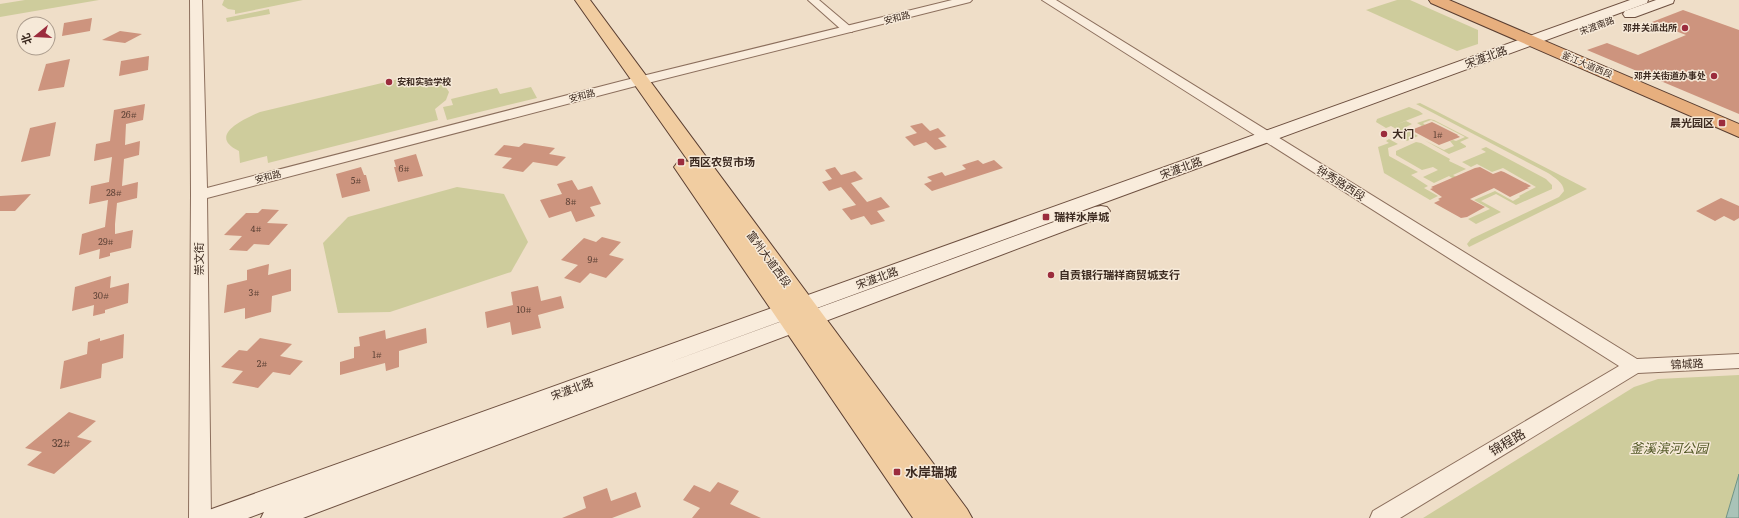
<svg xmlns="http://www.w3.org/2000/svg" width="1739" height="518" viewBox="0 0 1739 518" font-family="Literata,'Noto Sans SC',serif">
<rect width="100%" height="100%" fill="#efdec8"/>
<g fill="#cecc9c">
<path d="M25 0H99L0 17V4Z"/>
<path d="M224 0H303L235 14V10L228 9 222 5Z"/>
<path d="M1397 0H1410L1478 30V44L1457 51 1366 10Z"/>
<path d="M269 9 270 14 227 22 226 18Z"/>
<path d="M417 77C431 78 442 79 449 92L446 100 435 109 438 120 268 163 267 156 240 163 239 151C207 136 243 119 260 112L403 78Z"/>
<path d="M531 87 537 98 447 120 443 107 453 105 451 99 497 88 500 94Z"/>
<path d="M1420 103 1434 110 1587 189 1469 247 1467 244 1471 239 1559 197 1564 191C1563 182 1555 178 1548 173L1416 104Z"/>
<path d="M1409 107 1419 111 1423 114 1395 125 1406 121 1412 124 1404 128 1418 136 1407 141 1393 133 1398 130 1391 126 1386 128 1376 122 1377 119Z"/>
<path d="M1429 119 1434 120 1469 138 1460 142 1466 146V147L1449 154 1424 140 1444 150 1454 146 1450 141 1453 140 1456 141 1465 137 1436 122 1431 120 1423 123 1425 125 1422 126 1417 123Z"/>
<path d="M1389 139 1398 144 1388 148 1389 156 1418 172 1411 175 1428 186 1424 188 1438 196 1430 200 1384 173 1378 147 1389 143 1386 141Z"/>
<path d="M1416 142 1421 143 1450 159 1449 161 1466 169 1453 175 1470 185 1467 187 1449 176 1434 183 1423 177 1438 170 1433 167 1422 170 1396 155V151Z"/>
<path d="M1486 147 1546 179 1552 185V189L1516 205 1496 194 1481 201 1501 212 1476 224 1468 219 1490 209 1474 200 1495 191 1513 201 1520 197 1519 196 1536 187 1503 168 1492 172 1477 164 1471 167 1462 162 1486 152 1481 149Z"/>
<path d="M457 187 504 194 528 242 511 272 390 312 338 313 323 243 348 217Z"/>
<path d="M1739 375V474L1726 518H1423L1634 387 1658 379Z"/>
</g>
<path fill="#a9c3b8" stroke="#6f9284" d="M1739 474V518H1726Z"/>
<g fill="#cd947e">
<path d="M1683 10 1739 30V114L1587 50 1607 43 1638 55 1686 35 1652 22Z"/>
<path d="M92 18 90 31 62 36 64 23Z"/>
<path d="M120 31 142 34 125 43 102 40Z"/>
<path d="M149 56 148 70 119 76 121 61Z"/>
<path d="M70 59 64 87 38 91 46 64Z"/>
<path d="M145 104 143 120 126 124 125 145 140 141 139 155 124 159 122 186 138 182 137 198 117 203 115 224V234L133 230 131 248 110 253V256L99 259 100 249 79 255 82 234 105 227 108 200 89 204 91 186 109 182 112 157 94 161 96 144 110 141 114 110Z"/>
<path d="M56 122 50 156 21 162 30 128Z"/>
<path d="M1432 122 1458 135H1457L1460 137 1439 145 1411 130Z"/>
<path d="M922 123 930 131 938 128 946 136 938 138 947 147 935 150 926 142 914 146 905 137 917 133 910 126Z"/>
<path d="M524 143 555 148 549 154 566 157 557 166 533 162 523 172 502 168 512 158 494 155 504 145 519 147Z"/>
<path d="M416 154 423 176 398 182 394 167H396L394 160Z"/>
<path d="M978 160 983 164 994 160 1003 168 932 191 924 184 932 181 927 177 942 172 945 176 966 169 962 165Z"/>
<path d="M361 167 364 175H366L370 191 342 198 336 174Z"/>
<path d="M835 167 841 175 855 171 863 179 851 183 867 202 881 197 890 207 877 211 885 221 871 225 864 216 851 220 842 209 856 205 841 187 829 191 822 182 832 179 825 170Z"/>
<path d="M1480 167 1493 174 1501 171 1504 172 1531 186 1527 188H1529L1510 197 1494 188 1470 199 1485 207 1467 217 1461 218 1434 203 1440 200 1438 199 1442 197 1430 189 1433 188 1431 187 1475 168Z"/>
<path d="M572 180 578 190 592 186 601 204 590 207 595 216 576 222 571 211 549 218 540 200 562 194 557 184Z"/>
<path d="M31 194 15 211H0V196Z"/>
<path d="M1721 198 1739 206V218L1734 221 1724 216 1715 221 1696 211Z"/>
<path d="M262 209 279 210 267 223 288 224 269 245 254 244 247 251 229 250 242 236 224 235 246 213H258Z"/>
<path d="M602 237 621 242 609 255 624 259 606 278 590 273 580 283 564 278 578 265 561 260 584 238 596 242Z"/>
<path d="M269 264 268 275 291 269V291L272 296 271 312 245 319V308L224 313 227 285 247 280V270Z"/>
<path d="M111 276 110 288 129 283 128 303 105 310V313L93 316 94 305 72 311 75 287Z"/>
<path d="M538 286 541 301 561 296 564 308 538 315 541 328 512 335 510 322 487 328 485 312 513 305 511 292Z"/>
<path d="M426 328 427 343 399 351V367L386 371 385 363 340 375V362L354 358V347L360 346 359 337 385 330 386 339Z"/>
<path d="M124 334 123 358 102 364 101 378 60 389 64 361 87 354 88 342 100 338V341Z"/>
<path d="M260 338 292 344 280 356 303 361 290 375 273 372 258 388 232 383 243 371 221 367 239 350 247 351Z"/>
<path d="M69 412 96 421 77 437 92 441 54 474 27 465 42 452 25 448Z"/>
<path d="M718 482 739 491 730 504 761 518H692L700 508 683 500 694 485 710 492Z"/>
<path d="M607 488 611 501 636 492 641 507 612 518H562L586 508 583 497Z"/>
</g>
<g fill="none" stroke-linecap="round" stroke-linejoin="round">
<g stroke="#8c6f5d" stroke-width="2">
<path id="minor" d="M808 0H819L852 28 853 30 852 32H844Z"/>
</g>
<g stroke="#8c6f5d" stroke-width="2">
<g id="tertiary">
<path d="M190 0H202L207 188 622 81 952 0H972L970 2 632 87 207 198 211 518H189L191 195Z"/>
<path d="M1042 0H1056L1637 359 1739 354V368L1638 373 1400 518H1370L1373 511 1619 366Z"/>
</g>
</g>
<g stroke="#6e5040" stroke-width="2">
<g id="secondary">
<path d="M1630 0H1648L1647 3 662 365 1095 207 1101 206 1107 207 1110 211 1107 215 303 518H261L264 512 248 518H205L209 510Z"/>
<path d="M1656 0H1674L1673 3 1635 17H1625L1623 14 1625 11Z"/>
</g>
</g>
<g stroke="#5a3e31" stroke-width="2">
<path id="primary" d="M575 0H590L967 509 972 518H913L674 167 677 163 684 161 689 162Z"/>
</g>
<g stroke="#5a3e31" stroke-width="2">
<path id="trunk" d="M1429 0H1449L1739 124V137L1431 3Z"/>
</g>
<use href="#minor" fill="#f9ecdc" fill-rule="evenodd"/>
<use href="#tertiary" fill="#f9ecdc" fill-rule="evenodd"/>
<use href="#secondary" fill="#f9ecdc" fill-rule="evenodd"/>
<use href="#primary" fill="#f1cda1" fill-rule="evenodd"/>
<use href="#trunk" fill="#e7af7e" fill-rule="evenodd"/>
</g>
<g fill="#9b2c3d" stroke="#f6e9d8" stroke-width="1.5">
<circle cx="1685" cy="28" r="4"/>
<circle cx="1714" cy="76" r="4"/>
<circle cx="389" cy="82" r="4"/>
<rect x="1718" y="119" width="8" height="8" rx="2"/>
<circle cx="1384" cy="134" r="4"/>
<rect x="677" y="158" width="8" height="8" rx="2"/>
<rect x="1042" y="213" width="8" height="8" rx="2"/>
<circle cx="1051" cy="275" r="4"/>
<rect x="893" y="468" width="8" height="8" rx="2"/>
</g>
<g text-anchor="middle" stroke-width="3" stroke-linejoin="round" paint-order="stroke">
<g font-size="9" fill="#3c2a20" stroke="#f6e9d8">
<text transform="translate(897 18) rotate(-14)" y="3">安和路</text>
<text transform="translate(1597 26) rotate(-20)" y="3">宋渡南路</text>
<text transform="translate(1587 65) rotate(23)" y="3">釜江大道西段</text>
<text transform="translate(582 96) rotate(-14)" y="3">安和路</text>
<text transform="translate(268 177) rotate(-14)" y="3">安和路</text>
</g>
<g font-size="9" font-weight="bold" fill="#3c2a20" stroke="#f6e9d8" text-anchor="end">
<text x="1677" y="31">邓井关派出所</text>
<text x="1706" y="79">邓井关街道办事处</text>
<text x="397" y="85" text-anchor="start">安和实验学校</text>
</g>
<g font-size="9" fill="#604438">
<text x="129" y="118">26#</text>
<text x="1438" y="138">1#</text>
<text x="404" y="172">6#</text>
<text x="356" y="184">5#</text>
<text x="114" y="196">28#</text>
<text x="571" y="205">8#</text>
<text x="256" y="232">4#</text>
<text x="106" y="245">29#</text>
<text x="593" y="263">9#</text>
<text x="254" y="296">3#</text>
<text x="101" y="299">30#</text>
<text x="524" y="313">10#</text>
<text x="377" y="358">1#</text>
<text x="262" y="367">2#</text>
</g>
<g font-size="11" fill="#3c2a20" stroke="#f6e9d8">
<text transform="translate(1486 57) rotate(-20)" y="4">宋渡北路</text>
<text transform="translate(1181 168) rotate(-20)" y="4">宋渡北路</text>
<text transform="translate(1341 183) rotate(32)" y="4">钟秀路西段</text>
<text transform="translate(199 259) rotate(-90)" y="4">崇文街</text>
<text transform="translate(769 259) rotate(54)" y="4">富州大道西段</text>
<text transform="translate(877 278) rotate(-20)" y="4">宋渡北路</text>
<text transform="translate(1687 364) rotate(-3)" y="4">锦城路</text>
<text transform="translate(572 389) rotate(-20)" y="4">宋渡北路</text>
</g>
<g font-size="11" font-weight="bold" fill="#3c2a20" stroke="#f6e9d8" text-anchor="start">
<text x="1714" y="127" text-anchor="end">晨光园区</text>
<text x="1392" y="138">大门</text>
<text x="689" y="166">西区农贸市场</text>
<text x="1054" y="221">瑞祥水岸城</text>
<text x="1059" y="279">自贡银行瑞祥商贸城支行</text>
</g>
<g font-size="11" fill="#604438">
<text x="61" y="447">32#</text>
</g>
<g font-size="13" fill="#3c2a20" stroke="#f6e9d8">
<text transform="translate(1507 442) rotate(-31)" y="5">锦程路</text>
</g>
<g font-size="13" font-style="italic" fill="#535927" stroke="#f6e9d8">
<text x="1669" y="453">釜溪滨河公园</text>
</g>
<g font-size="13" font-weight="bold" fill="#3c2a20" stroke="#f6e9d8" text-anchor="start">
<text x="905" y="477">水岸瑞城</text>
</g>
</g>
<g transform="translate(36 36) rotate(252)"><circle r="19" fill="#f6e9d8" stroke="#ac9d8e"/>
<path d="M0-3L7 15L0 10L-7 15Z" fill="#9b2c3d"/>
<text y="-6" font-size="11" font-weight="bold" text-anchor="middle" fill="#3c2a20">北</text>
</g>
</svg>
